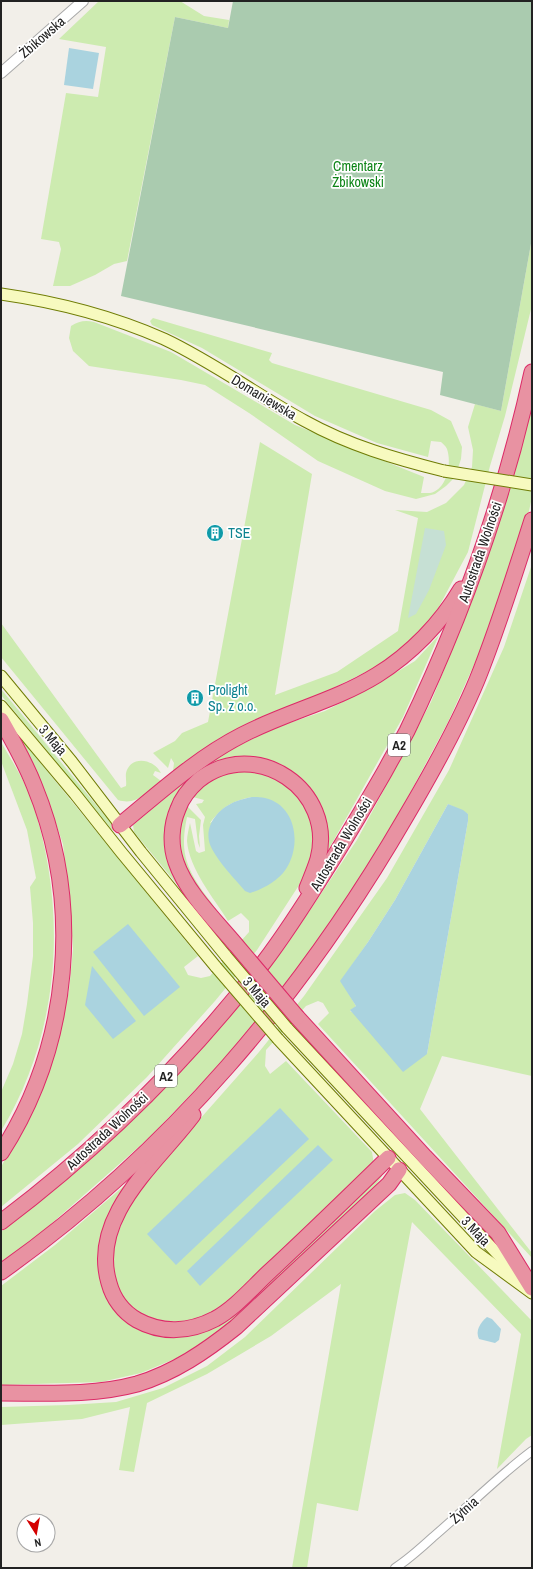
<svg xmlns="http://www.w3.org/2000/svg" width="533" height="1569" viewBox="0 0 533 1569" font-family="'Archivo Narrow',sans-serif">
<rect width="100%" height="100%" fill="#f2efe9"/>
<g fill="#cdebb0" fill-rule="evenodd">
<path d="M99 1H180L204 16 229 20 228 28 175 17 127 261 114 264 95 275 70 286H53L61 249 59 242 41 239 66 93 98 97 106 47 59 39Z"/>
<path d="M532 238V305L505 416 490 466 468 552 433 618 402 649 372 669 321 694 246 724 217 740 173 771 174 763 171 758 168 768 153 753 175 741 182 733 208 722 260 442 312 474 275 695 337 672 398 631 418 518 395 510 427 512 446 503 464 485 472 467 473 450 468 427 475 404 501 411Z"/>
<path d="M153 318 272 353 269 360 272 363 431 410 451 421 462 447 461 459 455 477 446 486 435 494 416 499 385 491 318 461 249 413 205 385 181 380 89 366 73 351 69 338 71 326C79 321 85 320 94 322L171 352 295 425 424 477 421 493C424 493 428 493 430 493 447 490 452 463 447 449 446 446 443 444 441 442L431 441 428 457 377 443 315 416 202 348 152 325 150 321Z"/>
<path d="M532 404V497L529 511 478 656 448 722 388 834 339 912 292 979 237 1046 150 1137 35 1238 1 1262V1232L97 1153 161 1091 225 1022 284 949 357 840 431 702 469 608 498 527Z"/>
<path d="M532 564V1076L442 1056 420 1109 532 1253V1258L318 1024 329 1013 323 1003 318 1001 306 1006 266 1050 265 1066 270 1074 286 1061 372 1152 374 1165 226 1303 199 1319 179 1322 149 1319 138 1313 127 1303 120 1294 116 1284 111 1251 129 1204 169 1154 259 1052 304 996 387 878 449 770 504 647ZM448 804 468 814V821L427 1054 350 1011 356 1006 341 981 368 942 395 900Z"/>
<path d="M1 623 121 788 126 786C127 780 124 774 128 768 136 755 155 761 161 773L155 771 153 775 161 781C147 792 137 806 118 800L1 657Z"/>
<path d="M439 635 403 717 326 854 327 838 319 804 239 759 172 810 185 894 134 832 133 825 187 780 215 760 236 747 277 727 325 711 372 687 415 661Z"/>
<path d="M1 689 115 828 114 830H112L1 695Z"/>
<path d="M16 733 198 956 184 967 188 975 201 978 210 976 249 932V921L241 913 228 921C214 898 189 869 187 841 187 835 189 828 190 823L196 851 199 853 205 851 203 825 205 817 196 804 202 803 204 800 193 797 201 788 215 779 228 773 251 770 281 781 304 804 310 817 314 833 311 856 303 879 257 950 215 1001 147 1077 78 1144 1 1207V1167L38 1098 53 1057 69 991 73 949 71 918 63 844 47 798ZM252 797 210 823C222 807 232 801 252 797Z"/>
<path d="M1 742C12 761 25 781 32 801 68 910 61 1032 1 1131V1092L13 1064 22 1034 27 1004 33 956V923L30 887 36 878 27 830 1 761Z"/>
<path d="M187 806 201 820 199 836 200 848 198 843 195 819 187 817C180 850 185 866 204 893 210 901 217 909 221 919L192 882 180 855 179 829Z"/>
<path d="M139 1173 98 1255 100 1274 106 1290 138 1328 162 1337H181L202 1332 381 1174 382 1176 376 1185 231 1321 205 1341 177 1358 141 1373 101 1382 1 1385V1286L55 1245Z"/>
<path d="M405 1193 415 1200 532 1321V1435L526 1439 497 1469 521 1334 412 1222 358 1511 317 1503 307 1568H292L341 1284 271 1336 207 1374 147 1403 134 1472 119 1470 130 1407 82 1419 1 1425V1407L68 1405 116 1402 163 1388 207 1366 245 1337 375 1211 395 1195Z"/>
</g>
<path fill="#c6e0d4" d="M425 528 444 531 446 545 429 590 416 614 408 618Z"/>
<path fill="#aacbaf" d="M233 1H532V238L501 411 440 395 443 372 121 296 175 17 228 28Z"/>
<g fill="#aad3df">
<path d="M69 48 99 53 93 89 64 85Z"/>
<path d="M252 797C256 797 261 797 265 798 296 805 302 845 286 869 278 881 263 889 250 893L245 891C234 878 220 864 212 849 201 829 217 808 237 801 242 799 247 798 252 797Z"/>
<path d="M448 804 463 810 468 814V821L427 1054 403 1072 350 1010 356 1006 340 981 368 942 395 900Z"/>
<path d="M128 924 180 987 144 1016 93 952Z"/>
<path d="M92 966 136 1021 113 1039 85 1005Z"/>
<path d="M280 1108 309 1139 176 1265 147 1234Z"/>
<path d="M318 1145 333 1160 200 1286 187 1271Z"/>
<path d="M487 1317 492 1319 501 1329 499 1340 495 1343 479 1339C475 1331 480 1323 487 1317Z"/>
</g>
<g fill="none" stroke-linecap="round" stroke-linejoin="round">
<g stroke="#a9a9a9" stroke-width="10">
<path id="minor" d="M395 1568C409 1559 421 1548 433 1537 466 1509 497 1477 532 1451"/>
</g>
<g stroke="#a9a9a9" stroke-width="12">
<path id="tertiary" d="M1 73 83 1"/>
</g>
<g stroke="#707d05" stroke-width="13">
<g id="secondary">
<path d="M1 294C57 302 112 316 164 339 213 362 257 395 305 421 348 445 396 459 444 471"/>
<path d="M1 676 72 762 141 852 226 956"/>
<path d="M1 706 75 794 121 852 216 967"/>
<path d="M287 1028 520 1278"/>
<path d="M278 1039 476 1252 532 1293"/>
</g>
</g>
<g stroke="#dc2a67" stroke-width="17">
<g id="motorway">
<path d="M1 720C13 741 25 762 34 785 83 904 71 1044 1 1153"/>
<path d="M120 825C159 793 197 758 242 735 286 712 335 701 377 675 411 654 441 623 461 589"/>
<path d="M236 945C216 921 186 892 176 862 170 845 171 825 178 809 182 797 190 788 199 780 256 736 336 790 318 859 315 869 311 878 307 888"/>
<path d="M297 1017 425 1157 498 1233 532 1288"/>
<path d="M193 1115C158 1162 89 1216 109 1283 113 1298 123 1312 137 1320 162 1334 190 1332 215 1319 235 1308 251 1289 268 1273 308 1236 348 1197 388 1158"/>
<path d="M1 1222C99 1148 189 1059 264 962 287 932 307 900 327 868 347 837 366 804 385 771 392 758 400 744 407 731 462 617 505 496 532 372"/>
<path d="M1 1272C168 1154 303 994 405 818 431 774 457 728 477 680 498 628 515 573 532 520"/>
<path d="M1 1393C46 1393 93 1396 137 1384 174 1373 206 1351 236 1327L389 1184 399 1170"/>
</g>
</g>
<use href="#minor" stroke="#fff" stroke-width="8"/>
<use href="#tertiary" stroke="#fff" stroke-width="10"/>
<use href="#secondary" stroke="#f7fabf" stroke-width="11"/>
<use href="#motorway" stroke="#e892a2" stroke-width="15"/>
<g stroke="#707d05" stroke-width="13" stroke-linecap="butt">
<g id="secondary-bridge">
<path d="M444 471 532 485"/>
<path d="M226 956 287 1028"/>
<path d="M216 967 278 1039"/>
</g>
</g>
<g stroke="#dc2a67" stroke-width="17" stroke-linecap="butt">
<path id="motorway-bridge" d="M236 945 297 1017"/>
</g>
<use href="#secondary-bridge" stroke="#f7fabf" stroke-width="11"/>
<use href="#motorway-bridge" stroke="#e892a2" stroke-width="15"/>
</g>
<defs>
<g id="building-disc" transform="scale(0.9)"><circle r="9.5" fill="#0f9aa8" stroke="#fff"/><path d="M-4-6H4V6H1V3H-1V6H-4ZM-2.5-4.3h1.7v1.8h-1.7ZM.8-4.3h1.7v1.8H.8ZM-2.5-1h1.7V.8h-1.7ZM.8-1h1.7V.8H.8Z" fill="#fff"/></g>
</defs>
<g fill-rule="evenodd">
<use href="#building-disc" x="215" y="533"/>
<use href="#building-disc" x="195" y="698"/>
</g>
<g text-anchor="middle" stroke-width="3.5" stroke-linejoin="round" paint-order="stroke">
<g fill="#fff" stroke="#646464" stroke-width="1">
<rect x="388" y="734" width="22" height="22" rx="3"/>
<rect x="155" y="1065" width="22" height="22" rx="3"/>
</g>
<g font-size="13" font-weight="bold" fill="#222">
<text x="399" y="750">A2</text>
<text x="166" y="1081">A2</text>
</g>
<g font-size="14" fill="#222" stroke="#fff">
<text transform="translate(42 37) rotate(-41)" y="5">Żbikowska</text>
<text transform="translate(264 397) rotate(31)" y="5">Domaniewska</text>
<text transform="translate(480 552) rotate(-71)" y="5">Autostrada Wolności</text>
<text transform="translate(53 740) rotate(50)" y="5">3 Maja</text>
<text transform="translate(341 844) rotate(-59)" y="5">Autostrada Wolności</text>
<text transform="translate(257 992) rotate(50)" y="5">3 Maja</text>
<text transform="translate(107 1131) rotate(-43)" y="5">Autostrada Wolności</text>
<text transform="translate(476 1231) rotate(47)" y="5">3 Maja</text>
<text transform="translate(464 1510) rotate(-42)" y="5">Żytnia</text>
</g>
<g font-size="14" fill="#0c8416" stroke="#fff">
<text x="358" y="171">Cmentarz<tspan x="358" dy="16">Żbikowski</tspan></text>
</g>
<g font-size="14" fill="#0d838f" stroke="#fff" text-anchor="start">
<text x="228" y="538">TSE</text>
<text x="208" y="695">Prolight<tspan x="208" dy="16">Sp. z o.o.</tspan></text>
</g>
</g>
<rect width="533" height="1569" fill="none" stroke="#222222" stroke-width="4"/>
<g transform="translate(36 1533) rotate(169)"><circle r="19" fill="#ffffff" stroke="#a7a7a7"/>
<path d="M0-3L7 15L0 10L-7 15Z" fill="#d40000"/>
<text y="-6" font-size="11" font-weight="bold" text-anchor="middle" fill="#222222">N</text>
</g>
</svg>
